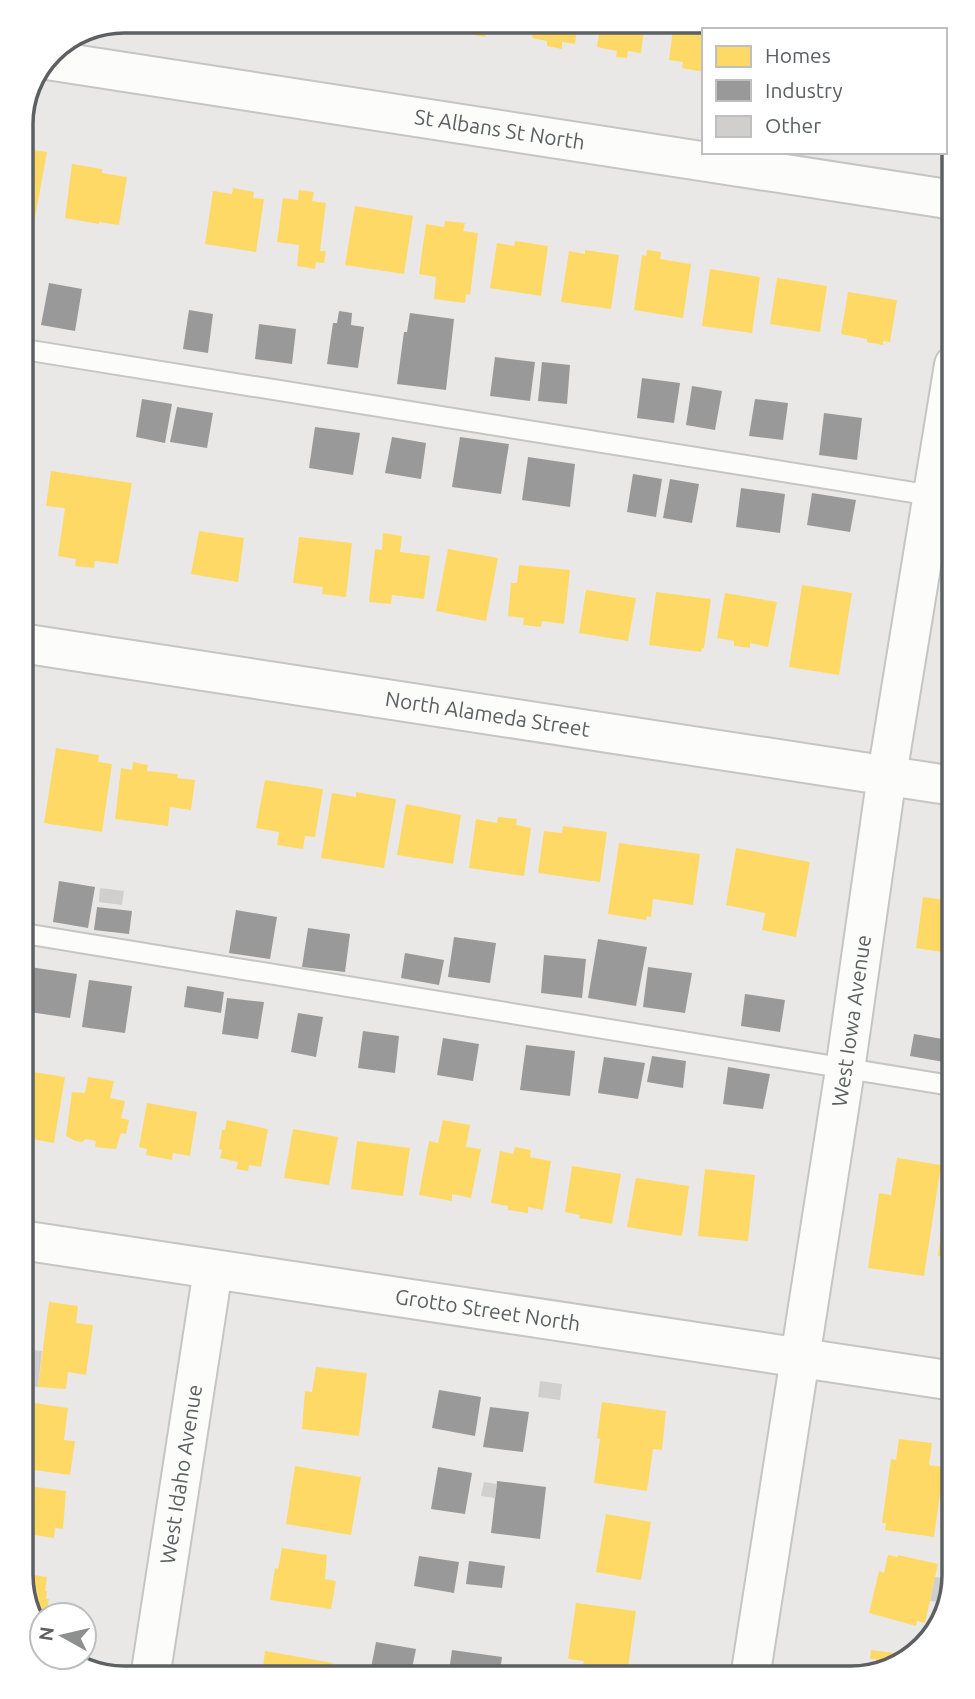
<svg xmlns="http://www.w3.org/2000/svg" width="975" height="1699" viewBox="0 0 975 1699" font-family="Ubuntu,sans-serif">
<rect width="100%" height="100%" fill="#eae8e6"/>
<g fill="#ffd966">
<path d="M396 21H439L437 30Z"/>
<path d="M456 21H504L501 33 487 29 485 37 468 34 469 29 455 26Z"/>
<path d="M535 21H578L575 44 562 42V49L547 46V41L532 38Z"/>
<path d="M601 21H645L641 53 628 51 627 58 616 57 617 51 597 47Z"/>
<path d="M674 21H730L729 30H704V72L682 68 683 62 669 60Z"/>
<path d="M826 21H831L858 26V30H824Z"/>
<path d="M33 150 47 152 32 234 21 232V157L32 159Z"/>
<path d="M72 164 102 169V173L127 177 119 225 99 222V224L65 218Z"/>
<path d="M233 188 254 192 253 198 264 199 256 252 205 244 213 191 232 194Z"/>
<path d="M299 190 314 192 312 201 326 203 320 251H326L324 263 316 262 315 269 297 266 299 245 277 242 283 198 298 200Z"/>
<path d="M355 206 413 216 404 274 345 265Z"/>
<path d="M445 221 465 223 463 231 478 233 470 295 466 294 465 303 434 299 436 277 419 274 426 224 444 227Z"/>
<path d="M515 241 548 246 541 296 490 288 497 243 514 246Z"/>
<path d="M585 250 619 255 611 309 561 302 569 251 585 254Z"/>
<path d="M647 250 661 252 660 259 691 264 683 318 634 310 642 255 646 256Z"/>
<path d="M710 269 760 277 752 333 702 326Z"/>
<path d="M777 278 827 286 820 332 770 324Z"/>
<path d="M848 292 897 300 890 342 883 341V345L867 342V339L841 334Z"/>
<path d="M51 471 132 483 118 564 95 561 94 568 75 566 76 559 58 556 65 508 46 506Z"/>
<path d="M199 531 244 538 238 582 191 574Z"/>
<path d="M383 533 402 536 400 552 430 556 424 599 392 595 391 604 369 602 375 549 382 550Z"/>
<path d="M299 537 352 543 346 597 322 594 323 587 293 583Z"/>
<path d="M448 549 498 558 486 621 436 611Z"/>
<path d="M519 565 570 570 564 624 542 621 541 627 523 625 524 618 508 616 511 583H517Z"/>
<path d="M802 585 852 593 839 675 789 667Z"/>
<path d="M586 590 636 598 628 641 579 633Z"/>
<path d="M656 592 711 599 704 648H702L701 652 649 645Z"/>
<path d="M725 593 777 602 768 647 750 643V648L734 646V641L717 638Z"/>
<path d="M56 748 99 755 98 762 112 764 102 832 44 823Z"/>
<path d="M21 754 33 756 31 771 35 772 34 783 29 782 27 794H21Z"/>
<path d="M133 762 148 765 147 771 178 774 177 778 195 780 191 810 170 807 168 826 115 819 121 768 132 770Z"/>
<path d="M265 780 323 789 315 837 305 836 303 849 277 845 279 832 256 828Z"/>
<path d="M356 792 396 799 384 868 321 858 332 793 356 797Z"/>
<path d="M406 804 461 815 453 864 397 855Z"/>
<path d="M498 817 517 819 516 825 531 828 524 876 469 868 476 819 497 823Z"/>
<path d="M563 826 607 832 600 882 538 873 544 831 562 833Z"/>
<path d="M619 843 700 854 693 905 653 899 651 917 647 916 646 920 608 914Z"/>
<path d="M736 848 810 862 796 937 762 930 765 913 726 905Z"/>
<path d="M923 897 954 901V954L916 948Z"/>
<path d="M21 1070 65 1077 54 1143 21 1137Z"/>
<path d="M88 1077 114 1081 110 1098 125 1101 121 1118 129 1120 126 1134 121 1133 116 1149 95 1147 96 1141 86 1139 82 1142 75 1141 66 1136 72 1092 85 1093Z"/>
<path d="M147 1103 197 1112 190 1156 173 1153 172 1160 146 1155 147 1149 139 1147Z"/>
<path d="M227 1120 268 1129 261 1167 249 1165 248 1171 236 1169 238 1162 220 1158 222 1150 219 1149 222 1130H225Z"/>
<path d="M443 1120 470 1125 466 1147 481 1149 471 1198 452 1194V1201L419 1195 429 1141 438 1143Z"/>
<path d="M293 1129 338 1137 329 1185 284 1178Z"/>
<path d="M357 1141 410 1148 403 1196 351 1189Z"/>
<path d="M515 1147 531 1150 530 1157 551 1161 543 1210 528 1207V1213L508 1210V1206L491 1203 500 1151 513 1154Z"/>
<path d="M897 1158 941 1165 924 1276 868 1268 879 1193 891 1195Z"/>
<path d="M572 1166 621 1174 612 1224 579 1218 580 1215 565 1212Z"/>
<path d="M705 1169 755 1175 748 1241 698 1236Z"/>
<path d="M636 1178 689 1186 682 1236 627 1227Z"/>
<path d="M943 1219 954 1220V1258L938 1256Z"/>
<path d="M49 1302 78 1306 76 1323 93 1325 86 1375 68 1372 66 1389 38 1387Z"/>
<path d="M316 1367 367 1373 359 1436 302 1429 305 1391 312 1392Z"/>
<path d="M21 1401 68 1408 64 1440 75 1441 70 1475 21 1468Z"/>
<path d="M602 1402 666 1411 662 1450 653 1449 647 1491 594 1483 600 1439 597 1438Z"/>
<path d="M899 1439 932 1443 929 1465 944 1467 934 1537 885 1530 886 1523H882L891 1459 896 1460Z"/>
<path d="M295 1466 361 1477 351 1535 286 1524Z"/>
<path d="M21 1485 66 1491 63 1529 55 1528 54 1538 21 1533Z"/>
<path d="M606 1514 651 1522 641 1580 596 1572Z"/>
<path d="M282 1548 327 1555 325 1579 336 1581 331 1609 270 1600 275 1568 278 1569Z"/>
<path d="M888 1555 898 1557V1555L938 1564 925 1623 917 1621 916 1626 869 1613 879 1571 884 1573Z"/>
<path d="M21 1573 47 1577 45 1591H47L46 1599H49L46 1615H42V1632L31 1620Z"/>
<path d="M576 1603 636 1611 628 1667 608 1665 607 1668 583 1664 584 1661 568 1659Z"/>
<path d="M871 1650 910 1655 896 1668 862 1676 863 1665 875 1666 876 1659H870Z"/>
<path d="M265 1651 333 1663 331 1678H256L258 1666 263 1667Z"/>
</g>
<g fill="#999">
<path d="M49 283 82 289 75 331 41 325Z"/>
<path d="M189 310 213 314 208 353 183 349Z"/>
<path d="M339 311 352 313 351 325 364 327 358 368 327 364 333 323H337Z"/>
<path d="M410 313 454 319 446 390 397 384 404 332H407Z"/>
<path d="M259 324 296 329 292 364 255 359Z"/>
<path d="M495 357 535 362 530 401 490 396Z"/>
<path d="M542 362 570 365 567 404 538 401Z"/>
<path d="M642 378 680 383 674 423 637 418Z"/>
<path d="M692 386 722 391 715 430 686 425Z"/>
<path d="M142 399 172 404 165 443 136 437Z"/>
<path d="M755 399 788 403 783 440 749 436Z"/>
<path d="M177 407 213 413 207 448 170 442Z"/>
<path d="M824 413 862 418 857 460 819 455Z"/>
<path d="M315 427 360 433 353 475 309 468Z"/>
<path d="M392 437 426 443 421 479 385 473Z"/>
<path d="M460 437 509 444 501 494 452 487Z"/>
<path d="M528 457 575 464 570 507 522 500Z"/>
<path d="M633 474 662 479 656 517 627 512Z"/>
<path d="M670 479 699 484 692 523 663 518Z"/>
<path d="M741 488 785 494 780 533 736 527Z"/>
<path d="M812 493 856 500 850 532 807 525Z"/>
<path d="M59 881 95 887 88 928 53 922Z"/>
<path d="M97 907 132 911 129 934 94 930Z"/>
<path d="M236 910 277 917 270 959 229 953Z"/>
<path d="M308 928 350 934 345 972 302 967Z"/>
<path d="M454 937 496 943 490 983 448 977Z"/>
<path d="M598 939 647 947 636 1006 588 998Z"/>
<path d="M405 953 444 960 439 985 401 978Z"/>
<path d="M544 955 586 959 582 998 541 993Z"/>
<path d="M30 967 77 974 70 1018 23 1011Z"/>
<path d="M648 967 692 973 685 1013 643 1007Z"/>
<path d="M89 980 132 986 125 1033 82 1027Z"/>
<path d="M187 986 224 992 221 1013 184 1007Z"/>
<path d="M745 994 785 1000 780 1032 741 1026Z"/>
<path d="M227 998 264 1002 258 1039 222 1034Z"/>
<path d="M298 1013 323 1017 316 1057 291 1052Z"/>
<path d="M363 1031 399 1036 395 1073 358 1068Z"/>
<path d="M914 1034 948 1040 944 1062 910 1056Z"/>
<path d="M443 1038 479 1044 473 1081 437 1075Z"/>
<path d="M526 1045 575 1051 570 1096 520 1090Z"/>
<path d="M652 1056 686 1061 683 1088 647 1082Z"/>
<path d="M604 1057 645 1063 638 1099 598 1093Z"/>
<path d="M728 1067 770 1074 763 1109 723 1104Z"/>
<path d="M439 1390 481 1397 475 1436 432 1428Z"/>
<path d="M490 1407 529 1412 523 1452 483 1447Z"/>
<path d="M438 1467 472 1473 465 1514 431 1509Z"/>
<path d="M497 1481 546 1487 540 1539 491 1533Z"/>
<path d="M419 1556 459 1562 454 1593 414 1586Z"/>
<path d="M469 1561 505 1566 502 1588 466 1584Z"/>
<path d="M376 1642 416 1649 410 1678H369Z"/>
<path d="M452 1650 502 1657 499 1678H448Z"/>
</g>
<g fill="#d1cfce">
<path d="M100 888 124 891 122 905 99 902Z"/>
<path d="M21 1349 42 1351 38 1387 21 1385Z"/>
<path d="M540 1381 562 1384 560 1400 538 1397Z"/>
<path d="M484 1482 497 1484 495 1498 481 1496Z"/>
<path d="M935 1577 951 1579 946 1603 930 1601Z"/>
</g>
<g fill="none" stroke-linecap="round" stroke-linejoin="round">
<g stroke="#c5c5c5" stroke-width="23">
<g id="service">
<path d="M21 349 954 499"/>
<path d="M21 933 954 1086"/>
</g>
</g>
<g stroke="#c5c5c5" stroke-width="42">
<g id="minor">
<path id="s1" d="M47 60 954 200"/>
<path id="s2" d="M21 643 954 786"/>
<path id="s3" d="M21 1240 954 1381"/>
<path id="s4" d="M150 1678 213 1270"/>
<path id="s5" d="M750 1678 845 1070 887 775 954 365"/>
</g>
</g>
<use href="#service" stroke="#fcfcfb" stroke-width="19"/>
<use href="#minor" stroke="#fcfcfb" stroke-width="38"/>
</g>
<g text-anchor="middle" stroke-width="7" stroke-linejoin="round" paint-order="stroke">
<g font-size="21" fill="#5c6062" stroke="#fff">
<text dy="7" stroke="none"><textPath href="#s1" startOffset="458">St Albans St North</textPath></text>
<text dy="7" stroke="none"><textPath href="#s2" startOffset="472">North Alameda Street</textPath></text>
<text dy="7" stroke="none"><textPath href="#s5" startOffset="665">West Iowa Avenue</textPath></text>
<text dy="7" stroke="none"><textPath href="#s3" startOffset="472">Grotto Street North</textPath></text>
<text dy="7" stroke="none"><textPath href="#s4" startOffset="206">West Idaho Avenue</textPath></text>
</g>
</g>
<path d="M0 0H975V1699H0ZM124 33H851A91 91 0 0 1 942 124V1575A91 91 0 0 1 851 1666H124A91 91 0 0 1 33 1575V124A91 91 0 0 1 124 33Z" fill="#fff" fill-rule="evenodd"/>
<path fill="none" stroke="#5c6062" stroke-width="3.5" d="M124 33H851A91 91 0 0 1 942 124V1575A91 91 0 0 1 851 1666H124A91 91 0 0 1 33 1575V124A91 91 0 0 1 124 33Z"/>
<rect x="702" y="28" width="245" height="126" fill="#ffffff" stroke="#bebfc0" stroke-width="2"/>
<rect x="716" y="46" width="35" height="21" fill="#ffd966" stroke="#bebfc0" stroke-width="2"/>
<text x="765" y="63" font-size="21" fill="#5c6062">Homes</text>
<rect x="716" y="80" width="35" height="21" fill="#999999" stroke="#bebfc0" stroke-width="2"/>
<text x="765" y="98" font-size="21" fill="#5c6062">Industry</text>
<rect x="716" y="116" width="35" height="21" fill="#d1cfce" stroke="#bebfc0" stroke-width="2"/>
<text x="765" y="133" font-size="21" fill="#5c6062">Other</text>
<g transform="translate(63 1636) rotate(278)"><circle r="33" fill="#ffffff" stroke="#bebfc0" stroke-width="2"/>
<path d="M0-5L12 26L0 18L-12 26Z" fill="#8e9090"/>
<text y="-10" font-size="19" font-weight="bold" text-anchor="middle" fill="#5c6062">N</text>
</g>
</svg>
